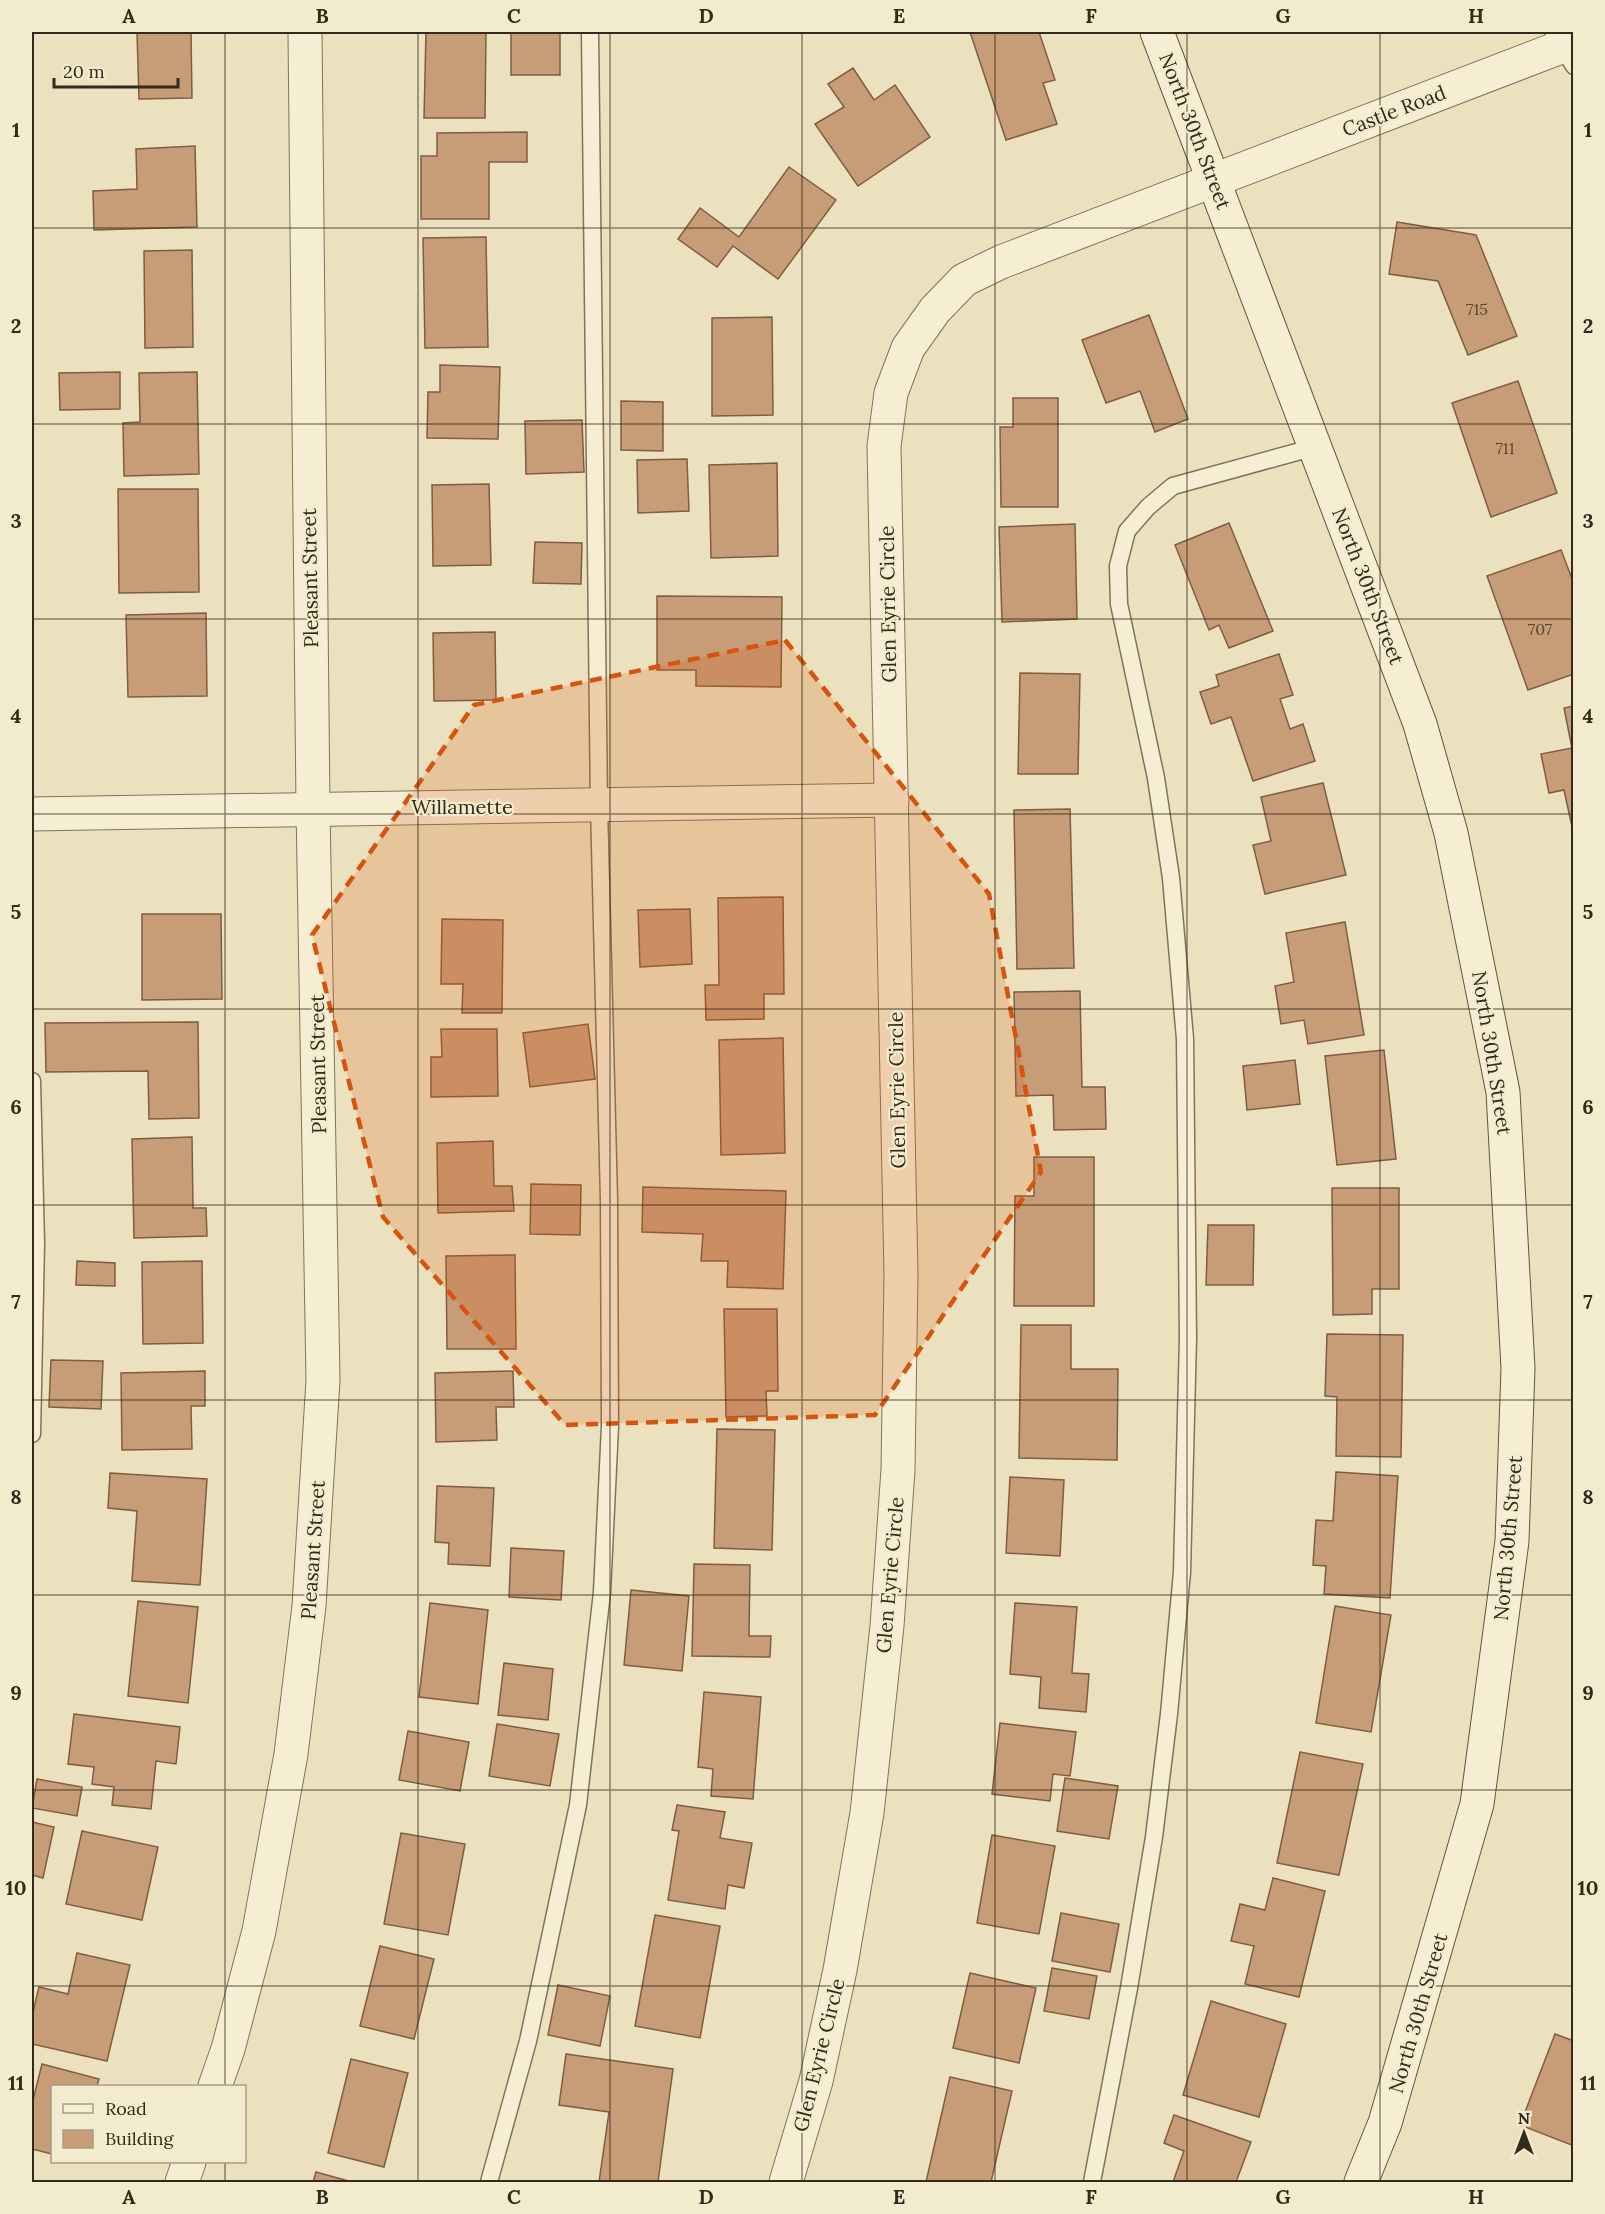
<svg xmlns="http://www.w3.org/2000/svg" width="1605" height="2214" viewBox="0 0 1605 2214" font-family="Lora,serif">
<rect width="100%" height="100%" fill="#ebe1bf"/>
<g fill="#c79d77" stroke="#805d40" stroke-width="1.5">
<path d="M137 32H191L192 98 139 99Z"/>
<path d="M426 32H486L485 118H424Z"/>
<rect x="511" y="32" width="49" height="43"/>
<path d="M970 32H1039L1055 80 1043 83 1057 124 1006 140Z"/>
<path d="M853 68 874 100 895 85 930 137 858 186 815 124 844 107 828 84Z"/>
<path d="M527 132V162H489V219H421V156H437V133Z"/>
<path d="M195 146 197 227 94 230 93 191 137 189 136 149Z"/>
<path d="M789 167 836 200 778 279 733 246 717 267 678 239 700 208 739 237Z"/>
<path d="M1397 222 1476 235 1517 336 1468 355 1438 281 1389 274Z"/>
<path d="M486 237 488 347 425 348 423 238Z"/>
<path d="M192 250 193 347 145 348 144 251Z"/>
<path d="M1149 315 1188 419 1155 432 1140 391 1106 403 1082 340Z"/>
<path d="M772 317 773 415 712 416V318Z"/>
<path d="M440 365 500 367 498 439 427 438 428 392H440Z"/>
<path d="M120 372V409L60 410 59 373Z"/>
<path d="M197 372 199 474 124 476 123 423 140 422 139 373Z"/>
<path d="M1518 381 1557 493 1491 517 1452 403Z"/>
<path d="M1013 398H1058V507H1001L1000 427H1013Z"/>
<path d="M621 401 663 402V451L621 450Z"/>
<path d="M582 420 584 472 526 474 525 421Z"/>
<path d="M687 459 689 511 638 513 637 460Z"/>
<path d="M777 463 778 556 711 558 709 465Z"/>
<path d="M489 484 491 565 433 566 432 485Z"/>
<path d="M118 489H198L199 592 119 593Z"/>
<path d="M1229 523 1273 631 1229 648 1219 625 1209 630 1175 545Z"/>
<path d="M1075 524 1077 619 1002 622 999 527Z"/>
<path d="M535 542 582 543 581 584 533 583Z"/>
<path d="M1561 550 1574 584V674L1528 690 1487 576Z"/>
<path d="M657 596 782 597 781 687 696 686V670H657Z"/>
<path d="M206 613 207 696 128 697 126 615Z"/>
<path d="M495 632 496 700 434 701 433 633Z"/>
<path d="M1279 654 1293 695 1280 699 1290 729 1303 724 1315 761 1253 781 1231 717 1211 724 1200 692 1219 686 1216 675Z"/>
<path d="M1020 673 1080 674 1078 774H1018Z"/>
<path d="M1574 706V836L1564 790 1549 793 1541 754 1572 748 1564 708Z"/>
<path d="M1323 783 1346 875 1265 894 1253 845 1271 841 1261 797Z"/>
<path d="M1070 809 1074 968 1017 969 1014 810Z"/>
<path d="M783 897 784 994H764V1019L706 1020 705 985H719L718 898Z"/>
<path d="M690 909 692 964 640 967 638 910Z"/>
<path d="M142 914H221L222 999 142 1000Z"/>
<path d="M442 919 503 920 502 1013H462L463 984H441Z"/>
<path d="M1345 922 1364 1035 1308 1044 1304 1020 1281 1024 1275 986 1294 982 1286 933Z"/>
<path d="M1080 991 1082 1087H1105L1106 1129 1054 1130 1053 1095 1016 1096 1014 992Z"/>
<path d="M198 1022 199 1118 149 1119 148 1071 46 1072 45 1023Z"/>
<path d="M588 1024 595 1079 530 1087 523 1033Z"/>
<path d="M441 1029H497L498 1096 431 1097V1057H442Z"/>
<path d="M783 1038 785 1153 721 1155 719 1040Z"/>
<path d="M1384 1050 1396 1159 1337 1165 1325 1056Z"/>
<path d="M1295 1060 1300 1104 1247 1110 1243 1066Z"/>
<path d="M192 1137 193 1208H206L207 1236 134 1238 132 1139Z"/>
<path d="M493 1141 494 1186H512L514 1211 438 1213 437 1143Z"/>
<path d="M1034 1157H1094V1306H1014L1015 1196H1034Z"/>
<path d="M531 1184 581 1185 580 1235 530 1234Z"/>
<path d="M643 1187 786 1191 783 1289 727 1287 728 1261H701L703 1234 642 1232Z"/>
<path d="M1332 1188H1399V1289H1372V1314L1333 1315Z"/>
<path d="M1208 1225H1254L1253 1285H1206Z"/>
<path d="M515 1255 516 1349H447L446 1256Z"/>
<path d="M77 1261 115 1263V1286L76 1285Z"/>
<path d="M202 1261 203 1343 143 1344 142 1262Z"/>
<path d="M724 1309H777L778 1391H766L767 1416 726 1417Z"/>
<path d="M1021 1325H1071V1369H1118L1117 1460 1019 1458Z"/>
<path d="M1327 1334 1403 1335 1401 1457 1336 1456 1337 1397 1325 1396Z"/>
<path d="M51 1360 103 1361 101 1409 49 1407Z"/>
<path d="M205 1371V1406H191L192 1449 122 1450 121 1373Z"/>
<path d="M513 1371 514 1407H496L497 1440 436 1442 435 1373Z"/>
<path d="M717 1429 775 1430 772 1550 714 1548Z"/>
<path d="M1336 1472 1398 1476 1390 1598 1324 1594 1326 1566 1313 1565 1316 1520 1333 1521Z"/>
<path d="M110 1473 207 1479 200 1585 132 1581 137 1511 108 1508Z"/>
<path d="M1010 1477 1064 1480 1060 1556 1006 1553Z"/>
<path d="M437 1486 494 1488 490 1566 448 1564 449 1543 435 1542Z"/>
<path d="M511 1548 564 1551 561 1600 509 1597Z"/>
<path d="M694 1564 750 1565 749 1636H771L770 1657 692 1656Z"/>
<path d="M631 1590 689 1596 682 1671 624 1665Z"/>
<path d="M138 1601 198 1607 188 1703 128 1696Z"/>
<path d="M430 1603 488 1610 478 1704 419 1697Z"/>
<path d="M1015 1603 1077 1607 1072 1673 1089 1674 1086 1712 1039 1708 1041 1677 1010 1674Z"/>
<path d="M1335 1606 1391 1615 1371 1732 1316 1723Z"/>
<path d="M504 1663 553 1669 548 1720 498 1715Z"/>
<path d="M704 1692 761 1697 753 1799 711 1796 713 1769 698 1767Z"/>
<path d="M74 1714 180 1727 176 1764 156 1761 151 1809 112 1805 114 1787 92 1784 94 1767 68 1764Z"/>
<path d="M1000 1723 1076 1732 1070 1776 1053 1774 1050 1801 992 1794Z"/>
<path d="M497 1724 559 1734 550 1786 489 1776Z"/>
<path d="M408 1731 469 1742 460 1791 399 1780Z"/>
<path d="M1300 1752 1363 1764 1339 1875 1277 1863Z"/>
<path d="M1065 1778 1118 1786 1109 1839 1057 1831Z"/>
<path d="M37 1779 82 1787 77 1816 32 1808Z"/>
<path d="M677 1805 725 1812 720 1838 752 1843 744 1888 728 1885 725 1909 668 1900 679 1831 672 1830Z"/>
<path d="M32 1822 54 1827 43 1878 32 1875Z"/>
<path d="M82 1831 158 1847 142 1920 66 1904Z"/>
<path d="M401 1833 465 1844 448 1935 384 1924Z"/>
<path d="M992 1835 1055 1846 1039 1934 977 1923Z"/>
<path d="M1273 1878 1325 1891 1299 1997 1245 1984 1254 1946 1231 1941 1240 1904 1265 1910Z"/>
<path d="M1061 1913 1119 1924 1110 1972 1052 1961Z"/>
<path d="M655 1915 720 1926 700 2038 635 2026Z"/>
<path d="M380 1946 434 1959 414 2039 360 2026Z"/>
<path d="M77 1953 130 1965 107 2061 32 2044V2016L39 1987 68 1994Z"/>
<path d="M1052 1968 1097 1976 1089 2019 1044 2011Z"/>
<path d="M970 1973 1036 1988 1019 2063 953 2048Z"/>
<path d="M558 1985 610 1996 600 2046 548 2035Z"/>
<path d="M1211 2001 1286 2024 1259 2117 1183 2095Z"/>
<path d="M1555 2034 1574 2041V2146L1520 2125Z"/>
<path d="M566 2054 673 2069 658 2182H599L609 2112 559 2105Z"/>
<path d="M351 2059 408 2073 384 2167 328 2153Z"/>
<path d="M42 2064 99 2079 97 2086H52V2154L32 2149V2104Z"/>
<path d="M950 2077 1012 2091 991 2182H926Z"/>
<path d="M1174 2115 1251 2142 1236 2182H1173L1184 2151 1164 2143Z"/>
<path d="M316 2172 352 2182H313Z"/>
</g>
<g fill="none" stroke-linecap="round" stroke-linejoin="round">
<g stroke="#837259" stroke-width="19">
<g id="service">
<path d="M1553 32 1574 66"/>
<path d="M32 1081 36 1243 32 1434"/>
<path d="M489 2182 528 2041 578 1805 602 1592 610 1426 609 1200 599 806 590 32"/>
<path d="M1092 2182 1129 1988 1154 1837 1169 1714 1182 1572 1188 1338 1185 1039 1171 878 1156 778 1119 604 1118 566 1127 531 1148 507 1173 486 1315 447"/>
</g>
</g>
<g stroke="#837259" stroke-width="35">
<g id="minor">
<path d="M32 814 892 800"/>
<path d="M215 2086 228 2049 259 1931 291 1754 309 1606 323 1380 313 808 305 32"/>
<path d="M182 2182 189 2162"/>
<path d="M786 2182 816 2081 840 1970 867 1813 887 1626 898 1470 901 1274 884 446 891 393 908 348 935 310 964 280 1001 262 1574 42"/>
</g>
</g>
<g stroke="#64533c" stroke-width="35">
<path id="secondary" d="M1157 32 1420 724 1451 833 1503 1092 1518 1368 1512 1541 1477 1804 1385 2123 1361 2182"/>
</g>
<use href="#service" stroke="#f6eed2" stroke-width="16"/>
<use href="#minor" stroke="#f6eed2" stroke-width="33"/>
<use href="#secondary" stroke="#f6eed2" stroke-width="33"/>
</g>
<path fill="#d6540e" fill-opacity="0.2" stroke="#d6540e" stroke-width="4.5" stroke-dasharray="12 8" stroke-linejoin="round" d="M785 640 989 894 1041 1172 875 1415 565 1425 383 1217 312 935 474 705Z"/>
<path fill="none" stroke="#33291c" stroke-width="1.5" stroke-opacity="0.55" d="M225 32V2086M418 32V2182M610 32V2182M802 32V2182M995 32V2182M1187 32V2182M1380 32V2182M32 228H1574M32 424H1574M32 619H1574M32 814H1574M32 1009H1574M32 1205H1574M32 1400H1574M32 1595H1574M32 1790H1574M32 1986H1574M225 2162V2182"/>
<g text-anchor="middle" stroke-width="4.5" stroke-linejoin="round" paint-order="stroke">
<g font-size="16" fill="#584633">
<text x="1477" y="315">715</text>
<text x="1505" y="454">711</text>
<text x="1540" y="635">707</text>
</g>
<g font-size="20" fill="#33291c" stroke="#f3ebce">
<text transform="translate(1394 111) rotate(-21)" y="7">Castle Road</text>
<text transform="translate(1195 131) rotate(69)" y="7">North 30th Street</text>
<text transform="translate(310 578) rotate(-91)" y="7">Pleasant Street</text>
<text transform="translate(1368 586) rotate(69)" y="7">North 30th Street</text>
<text transform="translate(888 604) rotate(-91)" y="7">Glen Eyrie Circle</text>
<text x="462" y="814">Willamette</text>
<text transform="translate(1492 1053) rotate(81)" y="7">North 30th Street</text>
<text transform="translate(318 1064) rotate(-91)" y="7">Pleasant Street</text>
<text transform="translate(897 1090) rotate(-91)" y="7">Glen Eyrie Circle</text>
<text transform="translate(1508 1538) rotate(-85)" y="7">North 30th Street</text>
<text transform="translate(313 1550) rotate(-86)" y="7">Pleasant Street</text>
<text transform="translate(890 1575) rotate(-85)" y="7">Glen Eyrie Circle</text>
<text transform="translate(1418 2013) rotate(-74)" y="7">North 30th Street</text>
<text transform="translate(819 2055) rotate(-76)" y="7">Glen Eyrie Circle</text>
</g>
</g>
<rect width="1605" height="2214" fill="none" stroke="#f3ebce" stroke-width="66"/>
<rect x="51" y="2085" width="195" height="78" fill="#f3ebce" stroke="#a69d87" stroke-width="1.5"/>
<rect x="63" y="2104" width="30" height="9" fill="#f6eed2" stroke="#a69d87" stroke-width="1.5"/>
<text x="105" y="2115" font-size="18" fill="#33291c">Road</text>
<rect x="63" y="2130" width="30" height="18" fill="#c79d77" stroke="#a69d87" stroke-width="1.5"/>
<text x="105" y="2145" font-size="18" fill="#33291c">Building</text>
<g transform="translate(1524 2133)" stroke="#f3ebce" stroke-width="4.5" paint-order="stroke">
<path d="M0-4.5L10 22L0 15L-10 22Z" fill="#33291c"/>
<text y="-9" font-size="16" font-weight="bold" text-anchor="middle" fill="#33291c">N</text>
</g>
<path d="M54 78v9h124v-9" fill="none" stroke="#33291c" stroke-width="3"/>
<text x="63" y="78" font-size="18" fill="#33291c" stroke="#f3ebce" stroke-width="4.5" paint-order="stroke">20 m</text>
<rect x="33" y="33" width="1539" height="2148" fill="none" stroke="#33291c" stroke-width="2"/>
<g font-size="20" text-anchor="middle" font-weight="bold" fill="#33291c">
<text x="129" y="23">A</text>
<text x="322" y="23">B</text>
<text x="514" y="23">C</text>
<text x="706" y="23">D</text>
<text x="899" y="23">E</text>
<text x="1091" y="23">F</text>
<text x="1283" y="23">G</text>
<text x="1476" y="23">H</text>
<text x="16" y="137">1</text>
<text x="1588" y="137">1</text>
<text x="16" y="333">2</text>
<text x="1588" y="333">2</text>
<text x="16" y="528">3</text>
<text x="1588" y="528">3</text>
<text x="16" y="723">4</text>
<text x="1588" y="723">4</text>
<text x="16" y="919">5</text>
<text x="1588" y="919">5</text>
<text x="16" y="1114">6</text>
<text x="1588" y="1114">6</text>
<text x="16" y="1309">7</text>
<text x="1588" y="1309">7</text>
<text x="16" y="1504">8</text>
<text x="1588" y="1504">8</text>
<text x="16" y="1700">9</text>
<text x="1588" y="1700">9</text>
<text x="16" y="1895">10</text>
<text x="1588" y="1895">10</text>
<text x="16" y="2090">11</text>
<text x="1588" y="2090">11</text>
<text x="129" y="2204">A</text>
<text x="322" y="2204">B</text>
<text x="514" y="2204">C</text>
<text x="706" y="2204">D</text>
<text x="899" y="2204">E</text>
<text x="1091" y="2204">F</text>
<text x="1283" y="2204">G</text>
<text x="1476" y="2204">H</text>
</g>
</svg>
